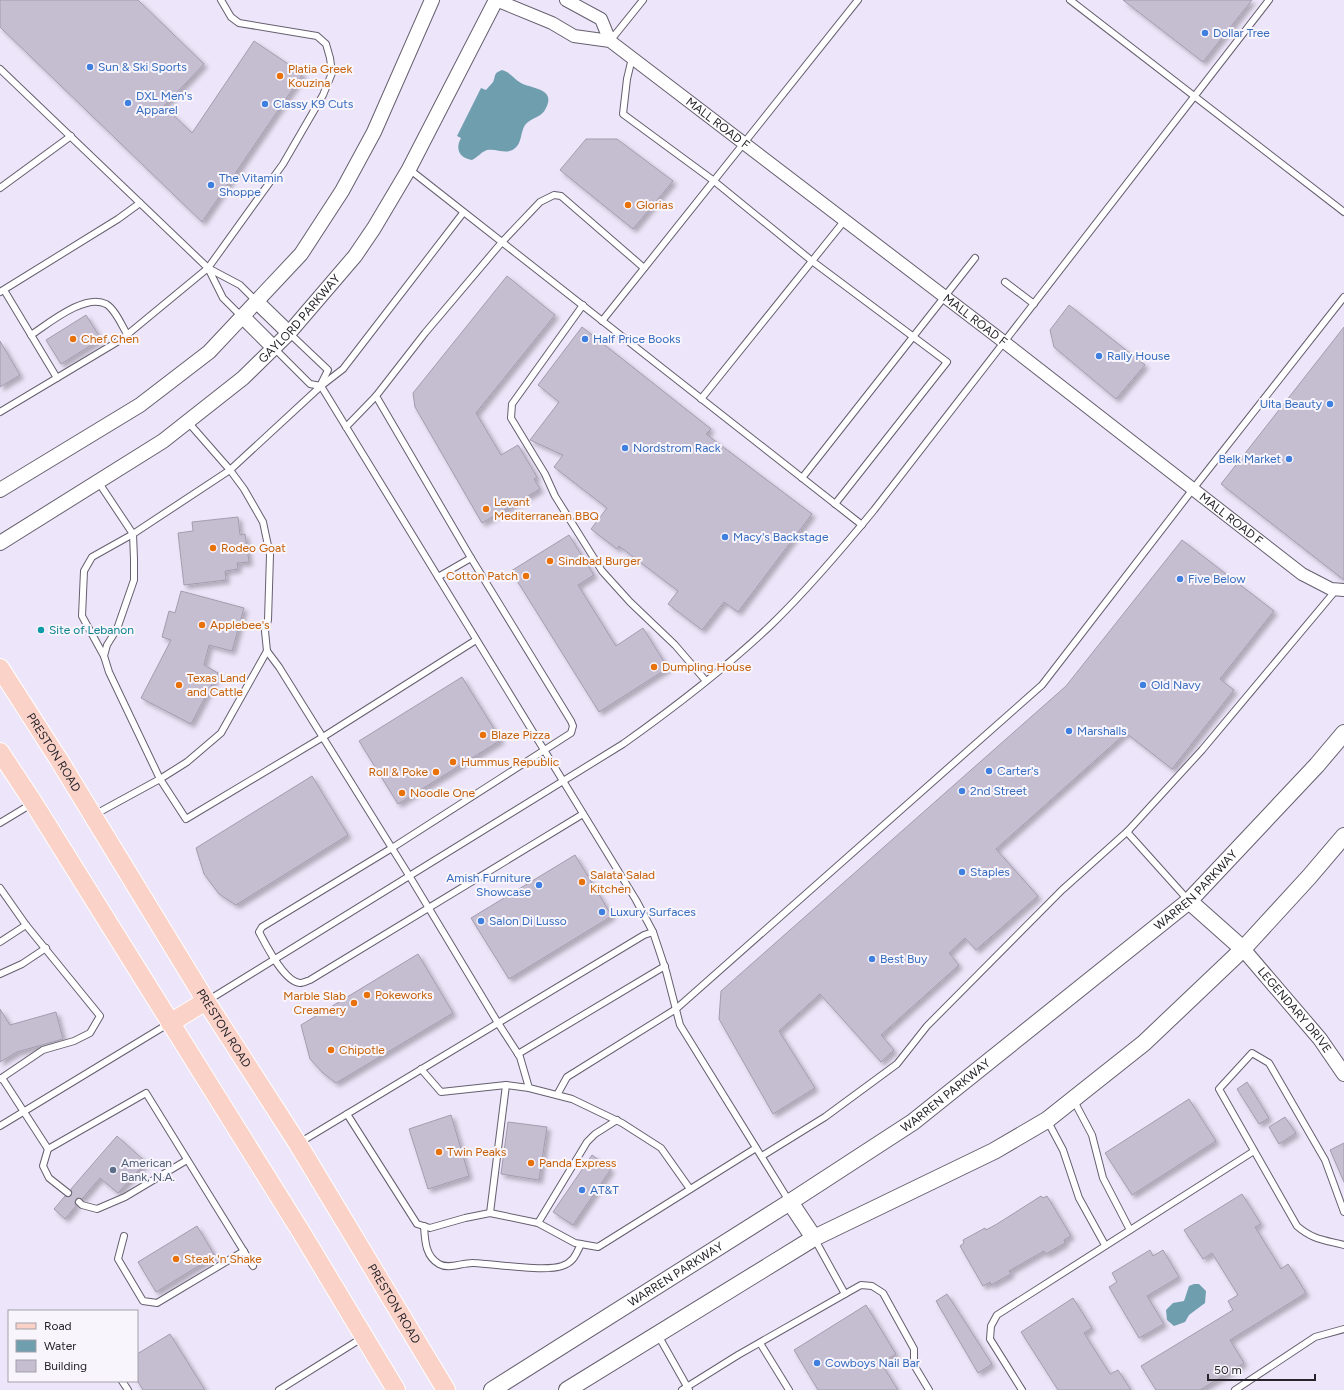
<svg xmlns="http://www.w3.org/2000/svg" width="1344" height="1390" viewBox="0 0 1344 1390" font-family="Figtree,sans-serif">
<defs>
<filter id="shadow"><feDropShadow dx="3.5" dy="3.5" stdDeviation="2" flood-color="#0004"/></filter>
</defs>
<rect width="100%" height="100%" fill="#ede5f9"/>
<g fill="#6f9eaf">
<path d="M502 70C510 72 514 79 521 83 532 89 556 88 546 108 542 118 531 117 525 125 520 133 522 144 514 149 505 155 497 148 487 150 481 152 478 157 472 160 459 158 455 149 461 138L457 136 481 88 486 90C488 87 491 85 493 82 496 76 493 73 502 70Z"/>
<path d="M1194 1284H1199L1206 1291 1205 1303 1189 1315 1185 1322 1174 1326 1167 1320 1166 1310 1173 1303 1184 1301 1189 1286Z"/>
</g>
<g fill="#c5bdd0" stroke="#a49caf" filter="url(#shadow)">
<path d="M0 0H138L204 64 164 106 192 133 254 41 303 74 202 222 0 27Z"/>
<path d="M1123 0H1252L1203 62Z"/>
<path d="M586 139H617L673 181 633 229 560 170Z"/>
<path d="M507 276 555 315 476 413 501 455 518 445 537 477 534 479 540 489 482 523 415 407 413 393Z"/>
<path d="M1069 305 1145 365 1116 399 1054 347 1050 330Z"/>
<path d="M86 315 101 339 61 364 46 340Z"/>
<path d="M582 327 711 429 706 434 812 514 738 612 724 602 702 630 668 604 678 591 619 546 617 549 591 529 607 508 554 467 563 455 530 440 559 402 538 385Z"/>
<path d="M1344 327V580L1221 484Z"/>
<path d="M0 341 20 375 0 387Z"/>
<path d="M238 517 240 535 245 534 249 562 237 563 238 569 225 571 226 580 184 585 178 533 193 531 192 522Z"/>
<path d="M569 535 594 575 578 585 616 646 643 628 668 668 599 712 511 571Z"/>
<path d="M1182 540 1274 611 1220 679 1234 690 1172 769 1126 733 996 849 1038 896 976 950 965 938 949 953 959 965 881 1035 894 1050 881 1062 820 994 779 1031 815 1088 773 1114 719 1019 721 991 1066 686Z"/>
<path d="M181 591 244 608 232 651 209 645 204 665 218 673 191 724 141 698 171 640 162 637 169 611 175 613Z"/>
<path d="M462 677 501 740 398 804 359 741Z"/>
<path d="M312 776 348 835 236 905 219 894 204 874 196 848Z"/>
<path d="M575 855 612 916 509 979 471 918Z"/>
<path d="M418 954 453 1013 336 1083 323 1073 310 1059 301 1025Z"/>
<path d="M0 1009 10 1025 56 1012 63 1039 17 1052 0 1062Z"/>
<path d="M1247 1082 1269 1118 1259 1124 1237 1089Z"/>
<path d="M1189 1099 1216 1141 1132 1195 1105 1153Z"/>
<path d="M451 1115 469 1176 428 1189 409 1129Z"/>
<path d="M1285 1117 1296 1133 1279 1144 1269 1127Z"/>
<path d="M508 1122 547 1127 539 1180 501 1174Z"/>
<path d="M117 1136 146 1162 118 1193 100 1178 82 1199 78 1198 76 1199 75 1203 76 1206 65 1219 54 1209 65 1196H71V1189Z"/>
<path d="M1344 1143V1182L1330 1150Z"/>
<path d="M592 1155 611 1169 573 1225 553 1212Z"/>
<path d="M1242 1194 1261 1224 1255 1227 1281 1269 1288 1264 1306 1293 1230 1340 1244 1363 1200 1390H1156L1141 1366 1233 1310 1228 1301 1238 1295 1212 1253 1203 1259 1184 1230Z"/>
<path d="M1041 1196 1043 1198 1047 1196 1071 1236 1064 1240 1065 1243 1046 1254 1044 1251 1009 1271 1011 1274 991 1285 990 1282 983 1286 960 1246 964 1243 963 1240 985 1228 986 1230 997 1224Z"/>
<path d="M197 1226 215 1256 156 1292 138 1262Z"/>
<path d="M1150 1250 1153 1256 1163 1250 1179 1277 1147 1296 1164 1324 1139 1338 1109 1287 1117 1282 1112 1273Z"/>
<path d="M947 1294 992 1364 978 1373 936 1301Z"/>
<path d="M1073 1298 1092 1328 1084 1333 1110 1374 1118 1370 1131 1390H1058L1021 1332Z"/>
<path d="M866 1305 896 1354 881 1363 898 1390H818L794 1350Z"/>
<path d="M170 1334 205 1390H143L137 1380V1354Z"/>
</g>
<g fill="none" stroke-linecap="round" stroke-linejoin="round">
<g stroke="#665f6f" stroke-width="8">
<g id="service">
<path d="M1070 0 1344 212"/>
<path d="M610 41 643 0"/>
<path d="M632 58 627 79 623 114 714 181 812 261 947 362 835 504"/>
<path d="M0 69 208 268 240 285 257 302"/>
<path d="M409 169 862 525"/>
<path d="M0 188 71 136"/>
<path d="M208 268 223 298 242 317"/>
<path d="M1005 282 1034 304"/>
<path d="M4 290 57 378"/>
<path d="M0 292 118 219 140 203"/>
<path d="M583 305 512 404 511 418 545 474 555 496 602 571 630 602 675 645 706 681"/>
<path d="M602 321 858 0"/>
<path d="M289 333 328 370 321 384"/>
<path d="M31 335C48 324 85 293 106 304 115 309 122 326 127 334"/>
<path d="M274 348 310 384 321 386 636 900 653 932 666 971 680 1025 789 1201"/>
<path d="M701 399 845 220"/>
<path d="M0 412 122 339 208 268 283 164 323 95 332 73 330 58 326 44 317 36 239 23 231 17 221 0"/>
<path d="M188 422 230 470 244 489 263 522 270 555 268 620 265 631 267 651 279 667 410 877 498 1023 520 1057 529 1088 572 1099 622 1123 661 1148 690 1189"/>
<path d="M346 427 376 396"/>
<path d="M802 478 975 258"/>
<path d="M438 577 471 558"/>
<path d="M267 651 221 733 187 762 160 779 186 819 323 737 476 640"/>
<path d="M104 656 82 616 84 571 92 557 133 534 230 470 321 386 343 369 463 213"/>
<path d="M583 814 310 980C307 981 303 983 300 983 284 982 266 945 259 932L262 927 392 848 571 733 573 726 571 721 471 558 376 396 425 333 502 242 540 202 554 195 561 196 644 268"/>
<path d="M94 815 160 779 109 672 104 656 107 645 117 629 134 580V559L133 534 99 483"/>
<path d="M0 823 33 803"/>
<path d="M0 888 26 925 100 1016 90 1033 74 1041 43 1050 0 1079"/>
<path d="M1189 901 1127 832 1202 750 1336 590"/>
<path d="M0 942 26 925"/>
<path d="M0 974 22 964 46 948"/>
<path d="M207 1001 623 744C675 707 726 668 772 624 809 588 842 549 874 510L1269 0"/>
<path d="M518 1054 665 966"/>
<path d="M421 1069 441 1092 506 1085 529 1088"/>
<path d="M2 1078 48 1149 146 1093 253 1266"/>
<path d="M557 1095 567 1077 676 1009 1042 685 1193 489 1344 297"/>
<path d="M1074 1101 1092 1135 1103 1178 1130 1230"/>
<path d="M347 1114 417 1224 430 1228 465 1218 490 1213 538 1223 575 1243 598 1247 756 1148"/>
<path d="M1047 1120 1063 1150 1079 1198 1105 1245"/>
<path d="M0 1126 168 1024"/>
<path d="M299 1143 644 935 653 932"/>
<path d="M48 1149 43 1166 49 1178 68 1193"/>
<path d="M762 1156 825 1117 897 1064 927 1026 1062 890 1129 830"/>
<path d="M79 1202 82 1205 97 1209 125 1197 187 1160"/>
<path d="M1344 1212 1325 1160 1269 1063 1252 1053 1219 1089 1297 1226C1313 1240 1325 1240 1344 1245"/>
<path d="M490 1213 506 1085"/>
<path d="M538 1223 587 1142 595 1134 617 1120"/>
<path d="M424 1226C425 1240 425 1256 439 1264 449 1270 463 1262 474 1263 495 1264 545 1272 562 1266 574 1262 576 1254 581 1244"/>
<path d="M124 1236 118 1259 143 1301 157 1303 244 1251"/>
<path d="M845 1294 861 1285 872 1286 883 1293 914 1349V1365L929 1390"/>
<path d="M658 1335 689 1390"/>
<path d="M760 1343 789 1390"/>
<path d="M122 1381 128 1390"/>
<path d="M279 1390 362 1338"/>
<path d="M682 1390 738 1355 845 1294 814 1238"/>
<path d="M1022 1390 990 1339 991 1326 997 1315 1254 1151"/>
<path d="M1235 1390 1315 1337 1344 1329"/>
</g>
</g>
<g stroke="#665f6f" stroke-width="14">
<g id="minor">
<path id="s1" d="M496 0 552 23 574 36 610 41 1004 342 1302 574 1331 589 1344 590"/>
<path d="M566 0 601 19 610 41"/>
</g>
</g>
<g stroke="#665f6f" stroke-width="16">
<g id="tertiary">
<path d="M257 302 289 333"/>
<path d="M243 317 274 348"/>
<path d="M0 490 140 405 209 352 301 254 342 191 374 132 432 0"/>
<path id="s2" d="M0 543 163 441 243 378 289 333 355 256 374 228 409 169 496 0"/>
<path id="s3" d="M1243 949 1320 1039 1344 1074"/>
</g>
</g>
<g stroke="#665f6f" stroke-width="18">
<g id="secondary">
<path d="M1189 901 1243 949"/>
<path d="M790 1202 814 1238"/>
<path id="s4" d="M492 1390 790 1202 913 1122 1189 901 1317 765 1344 733"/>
<path d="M567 1390 814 1238 994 1151 1047 1120 1144 1043 1243 949 1309 877 1344 836"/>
</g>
</g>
<g stroke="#fff" stroke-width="20">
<g id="primary">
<path id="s5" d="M0 668 59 760 206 1001 298 1144 446 1390"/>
<path d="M0 752 33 802 303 1235 396 1390"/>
<path d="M170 1023 206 1001"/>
</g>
</g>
<use href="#service" stroke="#fff" stroke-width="6"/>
<use href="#minor" stroke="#fff" stroke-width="12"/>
<use href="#tertiary" stroke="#fff" stroke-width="14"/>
<use href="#secondary" stroke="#fff" stroke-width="16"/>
<use href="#primary" stroke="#fad2c8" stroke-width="18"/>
</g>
<g fill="#3f7fe0" stroke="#f8f5fd" stroke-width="1.5">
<circle cx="1205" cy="33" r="4"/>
<circle cx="90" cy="67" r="4"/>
<circle cx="128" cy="103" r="4"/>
<circle cx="265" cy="104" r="4"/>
<circle cx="211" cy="185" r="4"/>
<circle cx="585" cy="339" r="4"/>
<circle cx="1099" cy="356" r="4"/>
<circle cx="1330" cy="404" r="4"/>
<circle cx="625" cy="448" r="4"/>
<circle cx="1289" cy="459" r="4"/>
<circle cx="725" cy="537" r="4"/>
<circle cx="1180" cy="579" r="4"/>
<circle cx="1143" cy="685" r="4"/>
<circle cx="1069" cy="731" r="4"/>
<circle cx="989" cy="771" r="4"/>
<circle cx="962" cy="791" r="4"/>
<circle cx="962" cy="872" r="4"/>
<circle cx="539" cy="885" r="4"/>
<circle cx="602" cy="912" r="4"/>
<circle cx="481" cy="921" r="4"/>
<circle cx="872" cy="959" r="4"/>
<circle cx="582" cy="1190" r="4"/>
<circle cx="817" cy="1363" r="4"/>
</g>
<g fill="#e8710a" stroke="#f8f5fd" stroke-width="1.5">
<circle cx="280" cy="76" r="4"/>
<circle cx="628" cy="205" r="4"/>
<circle cx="73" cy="339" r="4"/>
<circle cx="486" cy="509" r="4"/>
<circle cx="213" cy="548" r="4"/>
<circle cx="550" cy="561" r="4"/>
<circle cx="526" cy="576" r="4"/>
<circle cx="202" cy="625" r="4"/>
<circle cx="654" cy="667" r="4"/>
<circle cx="179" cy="685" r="4"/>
<circle cx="483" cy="735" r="4"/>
<circle cx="453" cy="762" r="4"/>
<circle cx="436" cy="772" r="4"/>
<circle cx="402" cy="793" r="4"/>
<circle cx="582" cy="882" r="4"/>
<circle cx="367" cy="995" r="4"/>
<circle cx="354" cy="1003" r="4"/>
<circle cx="331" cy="1050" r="4"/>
<circle cx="439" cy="1152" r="4"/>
<circle cx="531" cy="1163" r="4"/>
<circle cx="176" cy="1259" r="4"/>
</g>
<circle fill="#0f9aa8" stroke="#f8f5fd" stroke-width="1.5" cx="41" cy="630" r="4"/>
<circle fill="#5c6f8a" stroke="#f8f5fd" stroke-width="1.5" cx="113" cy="1170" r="4"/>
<g text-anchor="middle" stroke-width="4" stroke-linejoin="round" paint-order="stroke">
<g font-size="12" fill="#366cbe" stroke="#f8f5fd" text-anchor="start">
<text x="1213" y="37">Dollar Tree</text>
<text x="98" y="71">Sun &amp; Ski Sports</text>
<text x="136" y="100">DXL Men's<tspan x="136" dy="14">Apparel</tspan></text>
<text x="273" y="108">Classy K9 Cuts</text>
<text x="219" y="182">The Vitamin<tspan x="219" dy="14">Shoppe</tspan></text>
<text x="593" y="343">Half Price Books</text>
<text x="1107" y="360">Rally House</text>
<text x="1322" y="408" text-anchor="end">Ulta Beauty</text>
<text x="633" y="452">Nordstrom Rack</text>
<text x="1281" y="463" text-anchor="end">Belk Market</text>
<text x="733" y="541">Macy's Backstage</text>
<text x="1188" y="583">Five Below</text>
<text x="1151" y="689">Old Navy</text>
<text x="1077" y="735">Marshalls</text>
<text x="997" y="775">Carter's</text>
<text x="970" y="795">2nd Street</text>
<text x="970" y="876">Staples</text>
<text x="531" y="882" text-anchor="end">Amish Furniture<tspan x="531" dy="14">Showcase</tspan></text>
<text x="610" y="916">Luxury Surfaces</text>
<text x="489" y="925">Salon Di Lusso</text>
<text x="880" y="963">Best Buy</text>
<text x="590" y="1194">AT&amp;T</text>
<text x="825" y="1367">Cowboys Nail Bar</text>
</g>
<g font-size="12" fill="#c56008" stroke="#f8f5fd" text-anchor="start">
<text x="288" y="73">Platia Greek<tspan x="288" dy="14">Kouzina</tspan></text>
<text x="636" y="209">Glorias</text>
<text x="81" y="343">Chef Chen</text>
<text x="494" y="506">Levant<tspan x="494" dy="14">Mediterranean BBQ</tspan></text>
<text x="221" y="552">Rodeo Goat</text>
<text x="558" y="565">Sindbad Burger</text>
<text x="518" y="580" text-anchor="end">Cotton Patch</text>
<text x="210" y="629">Applebee's</text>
<text x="662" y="671">Dumpling House</text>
<text x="187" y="682">Texas Land<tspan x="187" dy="14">and Cattle</tspan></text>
<text x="491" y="739">Blaze Pizza</text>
<text x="461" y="766">Hummus Republic</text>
<text x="428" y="776" text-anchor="end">Roll &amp; Poke</text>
<text x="410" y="797">Noodle One</text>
<text x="590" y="879">Salata Salad<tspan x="590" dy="14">Kitchen</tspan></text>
<text x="375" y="999">Pokeworks</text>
<text x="346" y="1000" text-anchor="end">Marble Slab<tspan x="346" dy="14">Creamery</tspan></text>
<text x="339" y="1054">Chipotle</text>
<text x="447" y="1156">Twin Peaks</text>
<text x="539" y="1167">Panda Express</text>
<text x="184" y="1263">Steak 'n Shake</text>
</g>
<g font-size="12" fill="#26232a" stroke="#f8f5fd">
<text dy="4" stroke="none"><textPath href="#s1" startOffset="258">MALL ROAD F</textPath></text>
<text dy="4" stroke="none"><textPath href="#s2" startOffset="376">GAYLORD PARKWAY</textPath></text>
<text dy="4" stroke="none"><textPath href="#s1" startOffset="582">MALL ROAD F</textPath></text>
<text dy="4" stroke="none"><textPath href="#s1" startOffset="906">MALL ROAD F</textPath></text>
<text dy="4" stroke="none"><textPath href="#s5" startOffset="100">PRESTON ROAD</textPath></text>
<text dy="4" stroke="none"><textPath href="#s4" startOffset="865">WARREN PARKWAY</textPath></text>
<text dy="4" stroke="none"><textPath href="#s3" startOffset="80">LEGENDARY DRIVE</textPath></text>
<text dy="4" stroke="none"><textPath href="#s5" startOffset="424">PRESTON ROAD</textPath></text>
<text dy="4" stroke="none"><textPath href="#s4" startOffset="541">WARREN PARKWAY</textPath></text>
<text dy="4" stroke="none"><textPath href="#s4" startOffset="217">WARREN PARKWAY</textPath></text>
<text dy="4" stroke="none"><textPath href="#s5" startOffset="748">PRESTON ROAD</textPath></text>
</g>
<g font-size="12" fill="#0d838f" stroke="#f8f5fd" text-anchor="start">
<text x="49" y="634">Site of Lebanon</text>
</g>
<g font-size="12" fill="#4e5e75" stroke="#f8f5fd" text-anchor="start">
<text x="121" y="1167">American<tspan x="121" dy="14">Bank, N.A.</tspan></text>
</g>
</g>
<rect x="8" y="1310" width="130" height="72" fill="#f8f5fd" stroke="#a4a1a9"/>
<rect x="16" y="1323" width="20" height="6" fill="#fad2c8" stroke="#a4a1a9"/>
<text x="44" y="1330" font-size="12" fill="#26232a">Road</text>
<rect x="16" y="1340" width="20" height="12" fill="#6f9eaf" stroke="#a4a1a9"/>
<text x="44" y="1350" font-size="12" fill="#26232a">Water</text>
<rect x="16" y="1360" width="20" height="12" fill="#c5bdd0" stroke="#a4a1a9"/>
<text x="44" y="1370" font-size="12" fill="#26232a">Building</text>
<path d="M1208 1374v6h107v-6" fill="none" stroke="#26232a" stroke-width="2"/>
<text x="1214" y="1374" font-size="12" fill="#26232a" stroke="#f8f5fd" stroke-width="3" paint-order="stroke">50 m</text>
</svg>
